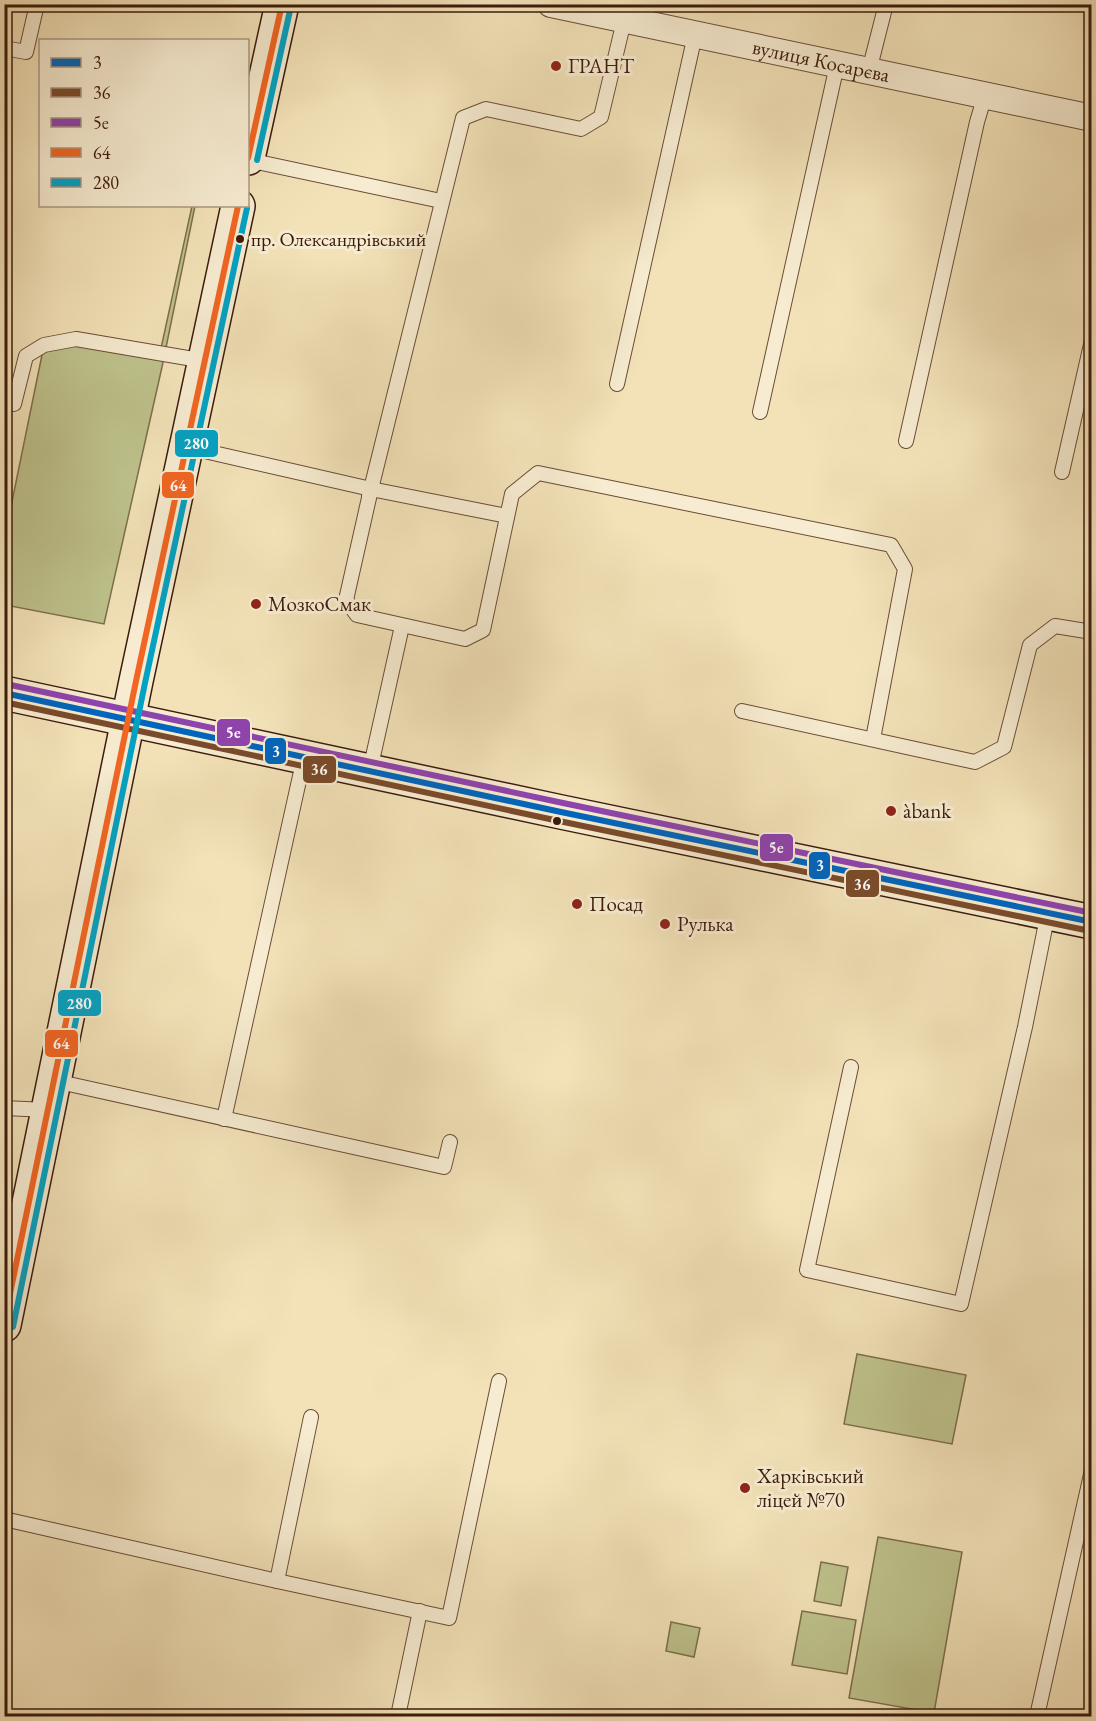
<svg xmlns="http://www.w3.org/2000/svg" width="1096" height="1721" viewBox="0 0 1096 1721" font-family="'EB Garamond',serif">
<rect width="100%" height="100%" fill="#f3e2b8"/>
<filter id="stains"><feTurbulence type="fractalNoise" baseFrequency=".00333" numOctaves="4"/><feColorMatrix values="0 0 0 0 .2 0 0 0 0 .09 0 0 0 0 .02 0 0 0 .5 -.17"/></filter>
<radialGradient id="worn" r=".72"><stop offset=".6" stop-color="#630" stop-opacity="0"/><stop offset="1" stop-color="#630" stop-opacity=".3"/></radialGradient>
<g fill="#bec28c" stroke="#7e6e4c" stroke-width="1.5">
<path d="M192 206H195L162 367 104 624 5 605V536L44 345 76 339 160 353Z"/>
<path d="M857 1354 966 1375 952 1444 844 1424Z"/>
<path d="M878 1537 962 1552 934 1713 849 1698Z"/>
<path d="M821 1562 848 1567 841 1606 814 1601Z"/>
<path d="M802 1611 856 1620 847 1674 792 1665Z"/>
<path d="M671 1622 700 1628 694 1657 666 1651Z"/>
</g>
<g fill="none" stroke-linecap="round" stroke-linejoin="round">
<g stroke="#6a4d37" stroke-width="16">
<g id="lane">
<path d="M628 4 601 117 581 129 486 109 463 118 371 489 346 600 357 615 465 639 483 630 512 494 538 473 891 545 905 569 873 739"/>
<path d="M4 48 26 52 37 4"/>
<path d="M869 71 886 4"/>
<path d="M248 160 441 201"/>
<path d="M617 384 695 35"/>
<path d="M14 404 26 356 44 345 76 339 205 361"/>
<path d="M760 412 837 65"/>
<path d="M906 441 977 122 985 95"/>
<path d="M187 447 371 489 369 497"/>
<path d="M1062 472 1092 340"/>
<path d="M371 489 507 516"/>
<path d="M742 711 975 762 1004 747 1030 645 1055 626 1092 632"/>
<path d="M370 770 402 626"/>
<path d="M851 1067 807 1270 961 1304 1025 1027 1048 913"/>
<path d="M55 1081 444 1167 450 1142"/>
<path d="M4 1108 47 1110"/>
<path d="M224 1119 304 758"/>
<path d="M4 1519 277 1581 449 1618 499 1381"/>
<path d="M277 1581 311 1417"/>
<path d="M398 1716 420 1611"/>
<path d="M1037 1716 1092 1470"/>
</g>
</g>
<g stroke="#6a4d37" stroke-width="28">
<g id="street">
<path id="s1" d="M551 4 1092 118"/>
</g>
</g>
<g stroke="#3d1b0c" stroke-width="36">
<g id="secondary">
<path d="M248 158 282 4"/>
<path d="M4 693 561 812 1092 922"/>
<path d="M4 1325 136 681 238 206"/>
</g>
</g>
<use href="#lane" stroke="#f7ecd1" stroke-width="14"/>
<use href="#street" stroke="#f7ecd1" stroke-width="26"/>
<use href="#secondary" stroke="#f7ecd1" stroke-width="33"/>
<g stroke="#f7ecd1" stroke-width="10">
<path id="bus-1" d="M4 693 561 812 1092 922"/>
</g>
<g stroke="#f7ecd1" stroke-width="10">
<path id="bus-2" d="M4 702 559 821 1090 931"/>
</g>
<g stroke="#f7ecd1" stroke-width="10">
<path id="bus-3" d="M6 684 563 803 1092 913"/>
</g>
<g stroke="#f7ecd1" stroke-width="10">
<g id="bus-4">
<path d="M248 158 282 4"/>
<path d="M4 1323 136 681 238 206"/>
</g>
</g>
<g stroke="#f7ecd1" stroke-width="10">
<g id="bus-5">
<path d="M257 160 291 6"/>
<path d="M13 1327 145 683 247 208"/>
</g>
</g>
<use href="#bus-1" stroke="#0065bd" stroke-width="6"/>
<use href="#bus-2" stroke="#7a4b2a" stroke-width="6"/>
<use href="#bus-3" stroke="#8e44ad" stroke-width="6"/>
<use href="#bus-4" stroke="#f26522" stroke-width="6"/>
<use href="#bus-5" stroke="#03a2c4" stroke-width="6"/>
</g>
<g fill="#8f2418" stroke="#f7ecd1" stroke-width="2">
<circle cx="556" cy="66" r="6"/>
<circle cx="256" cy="604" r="6"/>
<circle cx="891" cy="811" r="6"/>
<circle cx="577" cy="904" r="6"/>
<circle cx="665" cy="924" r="6"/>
<circle cx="745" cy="1488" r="6"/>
</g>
<g fill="#3d1b0c" stroke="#f7ecd1" stroke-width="2">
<circle cx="240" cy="239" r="5"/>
<circle cx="557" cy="821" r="5"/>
</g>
<g text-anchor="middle" stroke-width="6" stroke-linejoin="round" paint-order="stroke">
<g font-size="20" fill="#3d1b0c" stroke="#f7ecd1" text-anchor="start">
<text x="251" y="246">пр. Олександрівський</text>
</g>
<g font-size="21" fill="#3d1b0c" stroke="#f7ecd1">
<text dy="7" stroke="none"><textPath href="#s1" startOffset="276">вулиця Косарєва</textPath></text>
</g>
<g font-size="21" fill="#3d1b0c" stroke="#f7ecd1" text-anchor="start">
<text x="568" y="73">ГРАНТ</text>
<text x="268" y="611">МозкоСмак</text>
<text x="903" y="818">àbank</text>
<text x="589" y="911">Посад</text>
<text x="677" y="931">Рулька</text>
<text x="757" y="1483">Харківський<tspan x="757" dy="24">ліцей №70</tspan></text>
</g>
</g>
<g stroke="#f7ecd1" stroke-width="2">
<rect x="174" y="429" width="45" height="29" rx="6" fill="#03a2c4"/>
<rect x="161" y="471" width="34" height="28" rx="6" fill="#f26522"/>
<rect x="216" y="718" width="35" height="29" rx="6" fill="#8e44ad"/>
<rect x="264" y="737" width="23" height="28" rx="6" fill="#0065bd"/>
<rect x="302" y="755" width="35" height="29" rx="6" fill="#7a4b2a"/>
<rect x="759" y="833" width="35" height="29" rx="6" fill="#8e44ad"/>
<rect x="808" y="851" width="23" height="29" rx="6" fill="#0065bd"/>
<rect x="845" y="869" width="35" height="29" rx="6" fill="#7a4b2a"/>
<rect x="57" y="989" width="45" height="28" rx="6" fill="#03a2c4"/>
<rect x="44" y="1029" width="35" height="29" rx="6" fill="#f26522"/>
</g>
<g font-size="16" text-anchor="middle" font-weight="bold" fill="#fff">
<text x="196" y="449">280</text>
<text x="178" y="491">64</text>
<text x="233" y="738">5е</text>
<text x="276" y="757">3</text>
<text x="319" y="775">36</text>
<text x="776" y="853">5е</text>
<text x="820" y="871">3</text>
<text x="862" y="890">36</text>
<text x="79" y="1009">280</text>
<text x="61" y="1049">64</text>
</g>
<rect width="1096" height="1721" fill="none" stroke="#f3e2b8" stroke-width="24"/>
<rect x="6" y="6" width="1084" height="1709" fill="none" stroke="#3d1b0c" stroke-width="3"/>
<rect x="12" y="12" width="1072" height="1697" fill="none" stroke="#3d1b0c" stroke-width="1.5"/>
<rect x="39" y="39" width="210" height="168" fill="#f7ecd1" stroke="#ad9882" stroke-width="1.5"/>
<rect x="51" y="58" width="30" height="9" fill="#0065bd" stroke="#ad9882" stroke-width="1.5"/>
<text x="93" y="69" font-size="18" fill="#3d1b0c">3</text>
<rect x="51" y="88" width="30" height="9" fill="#7a4b2a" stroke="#ad9882" stroke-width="1.5"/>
<text x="93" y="99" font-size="18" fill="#3d1b0c">36</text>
<rect x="51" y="118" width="30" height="9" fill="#8e44ad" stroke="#ad9882" stroke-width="1.5"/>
<text x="93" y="129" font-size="18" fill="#3d1b0c">5е</text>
<rect x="51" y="148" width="30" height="9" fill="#f26522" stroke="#ad9882" stroke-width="1.5"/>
<text x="93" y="159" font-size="18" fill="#3d1b0c">64</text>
<rect x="51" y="178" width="30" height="9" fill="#03a2c4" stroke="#ad9882" stroke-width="1.5"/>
<text x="93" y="189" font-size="18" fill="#3d1b0c">280</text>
<rect width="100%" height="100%" filter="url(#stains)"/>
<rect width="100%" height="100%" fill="url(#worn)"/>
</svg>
